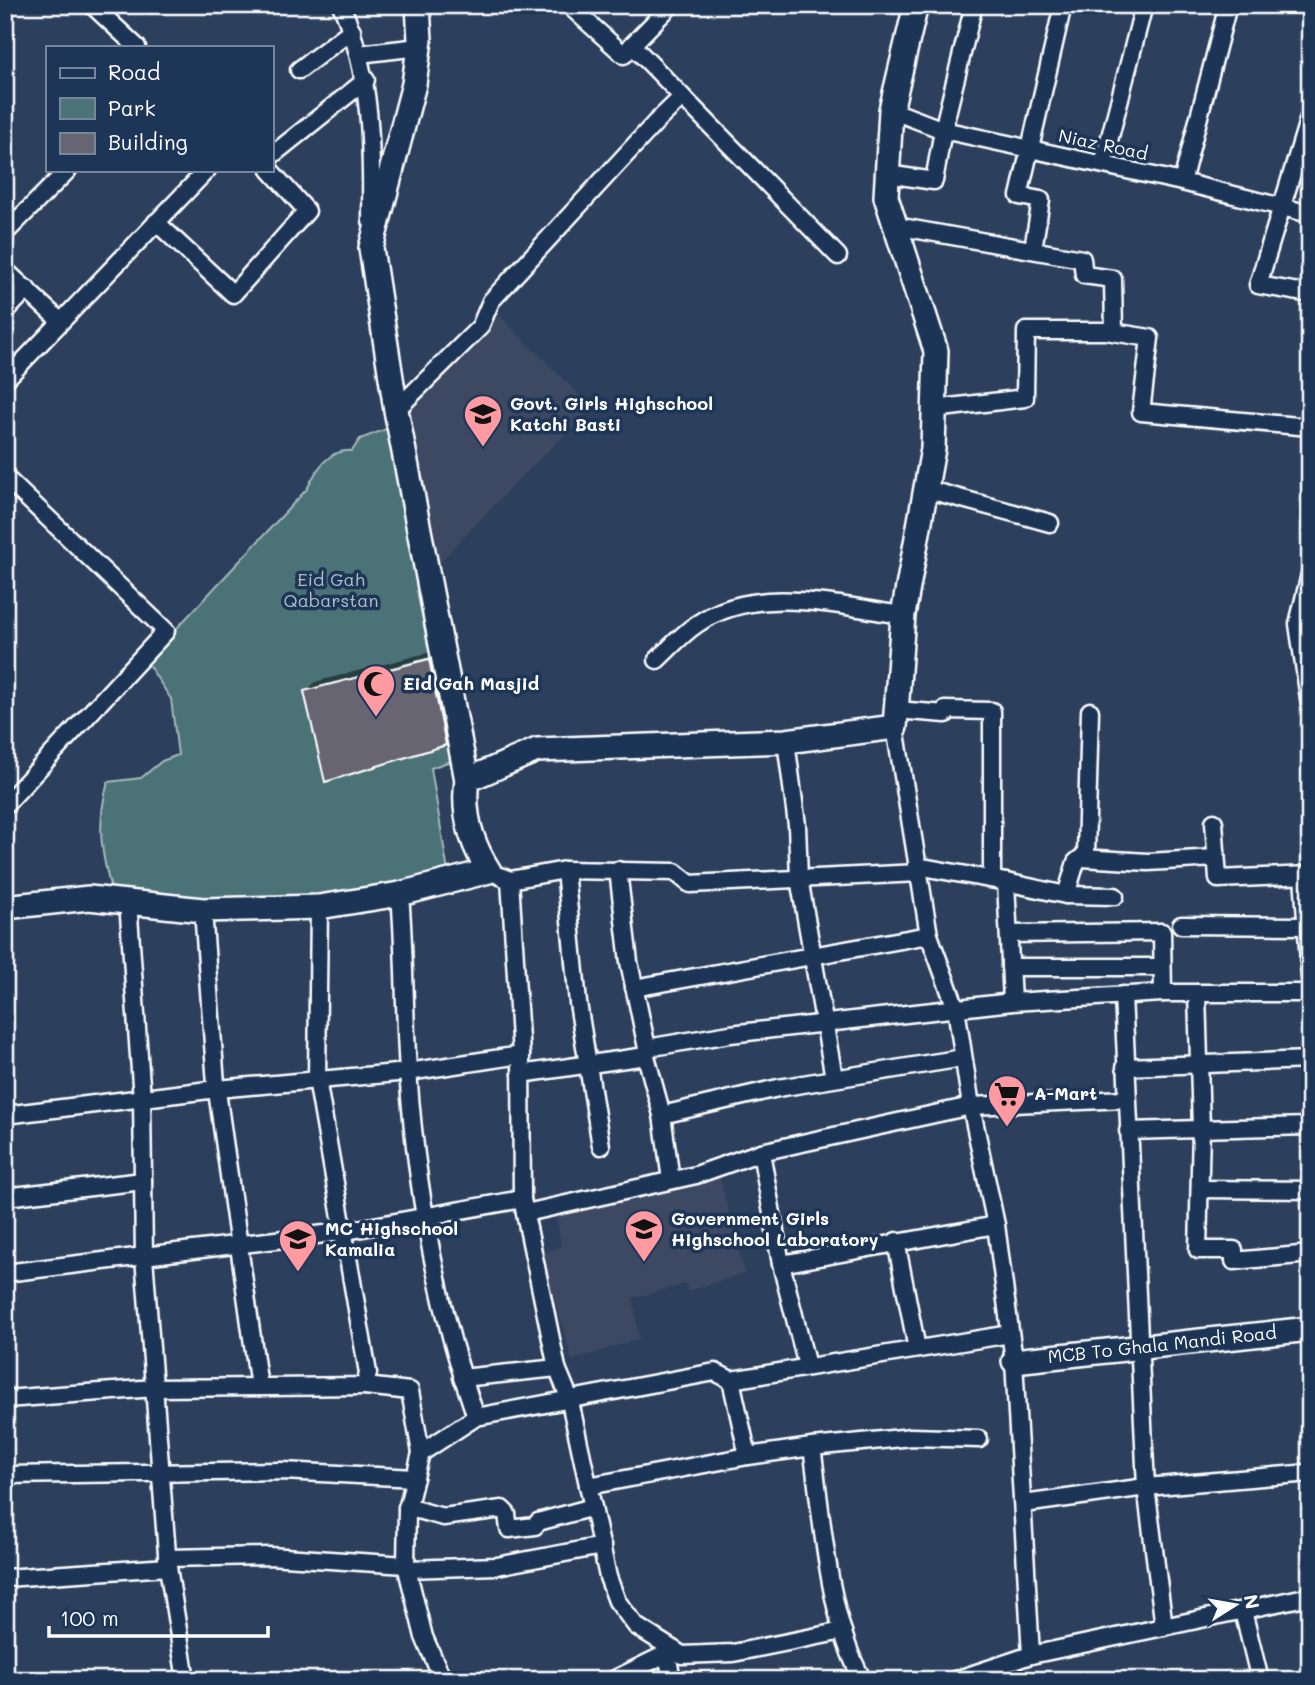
<svg xmlns="http://www.w3.org/2000/svg" width="1315" height="1685" viewBox="0 0 1315 1685" font-family="Mali,sans-serif">
<rect width="100%" height="100%" fill="#2c3f5c"/>
<filter id="ink" filterUnits="userSpaceOnUse"><feTurbulence type="fractalNoise" baseFrequency=".0143" numOctaves="2"/><feDisplacementMap in="SourceGraphic" scale="14" xChannelSelector="R" yChannelSelector="G"/><feConvolveMatrix kernelMatrix="1 2 1 2 8 2 1 2 1" color-interpolation-filters="sRGB"/></filter>
<g filter="url(#ink)">
<g fill="#3e4a63">
<path d="M497 313 592 408 516 482 437 565 407 413Z"/>
<path d="M718 1171 745 1273 688 1291 686 1284 633 1298 639 1339 572 1360 542 1254 561 1246 556 1213Z"/>
</g>
<path fill="#4c7377" stroke="#a6b9bb" stroke-width="2" d="M391 427 438 656 304 692 326 782 456 742 459 758 431 768 448 872 308 902 113 896C101 855 96 824 108 782L141 778 162 761 178 755 171 699 146 661 307 489C316 470 328 449 352 451L360 439Z"/>
<path fill="#0007" fill-rule="evenodd" d="M438 650 454 734 445 743 306 692 315 682ZM437 655 438 658 314 690V687Z"/>
<path fill="#686572" stroke="#fff" stroke-width="2" d="M429 659 446 745 325 782 304 691Z"/>
<g fill="none" stroke-linecap="round" stroke-linejoin="round">
<g stroke="#fff" stroke-width="21">
<g id="street">
<path d="M92 5 137 47"/>
<path d="M341 5C372 74 372 147 371 221"/>
<path d="M572 8 624 55 632 45 838 256"/>
<path d="M632 45 671 5"/>
<path d="M359 54 419 47"/>
<path d="M299 70 352 30"/>
<path d="M891 110 943 130 1182 182 1310 214"/>
<path d="M1310 114 1258 285 1310 294"/>
<path d="M271 156 366 80"/>
<path d="M1103 164 1144 5"/>
<path d="M887 174 934 181 943 130 974 5"/>
<path d="M1182 182 1228 5"/>
<path d="M156 222 233 294 307 211 270 170"/>
<path d="M896 226 1082 259 1084 275 1113 279 1114 332"/>
<path d="M5 233 68 170"/>
<path d="M1033 249 1041 200 1019 196 1063 5"/>
<path d="M5 270 60 321"/>
<path d="M5 312 27 289"/>
<path d="M5 380 207 170"/>
<path d="M934 409 1025 398 1026 331H1106L1150 338 1141 412 1310 427"/>
<path d="M396 410 480 327 491 301 656 122 682 97"/>
<path d="M5 477 166 631 5 805"/>
<path d="M926 489 1050 523"/>
<path d="M1310 574 1298 624 1310 705"/>
<path d="M657 660C670 648 682 634 697 624 756 583 838 606 903 615"/>
<path d="M896 710 946 714 945 710 992 711V879"/>
<path d="M895 727 929 935 956 1008 971 1106 996 1225 1014 1361 1031 1655"/>
<path d="M786 741 797 825 799 878 834 1078"/>
<path d="M1214 822 1218 879 1310 875"/>
<path d="M1082 858 1148 862 1216 858"/>
<path d="M917 866 1006 882 1012 1002"/>
<path d="M565 870 578 1003 601 1146"/>
<path d="M618 870 629 962 647 1048 646 1056 662 1115 671 1180"/>
<path d="M1303 875 1310 977"/>
<path d="M500 876 510 880 565 870 675 872 690 884 919 873"/>
<path d="M510 880 521 1055 522 1199 557 1368 569 1397 608 1577 617 1601 636 1626 682 1655 733 1653 843 1631"/>
<path d="M1006 882 1066 895 1076 862 1086 854 1090 711"/>
<path d="M400 894C405 953 404 1012 408 1071 416 1188 437 1306 476 1417"/>
<path d="M1066 895 1115 896"/>
<path d="M128 901 142 1099 144 1257 168 1567 186 1680"/>
<path d="M203 910 216 1084 259 1387"/>
<path d="M1181 925 1307 926"/>
<path d="M1009 934 1162 932 1163 993"/>
<path d="M1010 967H1162"/>
<path d="M634 988 929 935"/>
<path d="M1197 993 1201 1129 1198 1250H1234V1261L1310 1254"/>
<path d="M1123 995 1146 1487 1164 1627"/>
<path d="M647 1048 730 1034 1012 1002 1163 993H1310"/>
<path d="M1125 1067 1310 1060"/>
<path d="M521 1074 646 1056"/>
<path d="M5 1115 217 1089 408 1072 521 1055"/>
<path d="M662 1115 778 1088 963 1058"/>
<path d="M1128 1131 1310 1126"/>
<path d="M761 1152 781 1264 807 1366"/>
<path d="M1201 1189 1310 1190"/>
<path d="M5 1197 143 1181"/>
<path d="M526 1213 696 1175 761 1152 971 1106 1126 1099"/>
<path d="M896 1241 917 1349"/>
<path d="M781 1264 996 1225"/>
<path d="M5 1273 341 1232 522 1199"/>
<path d="M462 1378 557 1368"/>
<path d="M365 1386 410 1391 421 1453 407 1510 406 1565 424 1637 443 1680"/>
<path d="M5 1399 155 1388 365 1386 368 1373 317 1079 319 907"/>
<path d="M812 1447 912 1437 979 1439"/>
<path d="M421 1453 476 1417 715 1372 731 1380 1010 1334"/>
<path d="M748 1456 812 1447C822 1516 828 1621 863 1680"/>
<path d="M5 1475 283 1471 415 1478"/>
<path d="M588 1486 748 1456 731 1380"/>
<path d="M1024 1504 1146 1487 1310 1473"/>
<path d="M407 1507 443 1517 502 1509 507 1514 509 1529 535 1526 538 1522 593 1507"/>
<path d="M167 1558 269 1556 406 1565"/>
<path d="M407 1569 497 1566 602 1546"/>
<path d="M5 1578 168 1567"/>
<path d="M1243 1611 1260 1680"/>
<path d="M613 1680 674 1650"/>
<path d="M672 1680 668 1659 674 1650"/>
<path d="M955 1680 1031 1655 1310 1596"/>
</g>
</g>
<g stroke="#fff" stroke-width="28">
<g id="secondary">
<path d="M418 5 420 40 414 84 371 248 396 410 467 780"/>
<path d="M5 907 89 898 203 910 319 907 400 894 489 871C471 843 462 814 467 780L537 750 786 741 895 727 903 615 933 449 936 351 886 197 891 110 916 5"/>
<path id="s1" d="M1014 1361 1310 1329"/>
</g>
</g>
<use href="#street" stroke="#1d3557" stroke-width="16"/>
<use href="#secondary" stroke="#1d3557" stroke-width="23"/>
</g>
</g>
<defs>
<g id="school-pin" transform="scale(2.0125)"><path d="M0 17L-7.5 6A9.5 9.5 0 1 1 7.5 6Z" fill="#ff9aa2" stroke="#1d3557"/><path d="M0-5L7-2L0 1L-7-2ZM-4 1L0 2.5L4 1V4Q0 6-4 4Z" fill="#111"/></g>
<g id="mosque-pin" transform="scale(2.0125)"><path d="M0 17L-7.5 6A9.5 9.5 0 1 1 7.5 6Z" fill="#ff9aa2" stroke="#1d3557"/><path d="M3.5-4.9A6 6 0 1 0 3.5 4.9A5 5 0 1 1 3.5-4.9Z" fill="#111"/></g>
<g id="supermarket-pin" transform="scale(2.0125)"><path d="M0 17L-7.5 6A9.5 9.5 0 1 1 7.5 6Z" fill="#ff9aa2" stroke="#1d3557"/><path d="M-6-5.5h2.5l.6 2H6L4.5 2H-2.5L-4.4-4H-6ZM-1.5 3.2a1.3 1.3 0 1 0 .1 0ZM3 3.2a1.3 1.3 0 1 0 .1 0Z" fill="#111"/></g>
</defs>
<g fill-rule="evenodd">
<use href="#school-pin" x="483" y="414"/>
<use href="#mosque-pin" x="376" y="684"/>
<use href="#supermarket-pin" x="1007" y="1094"/>
<use href="#school-pin" x="644" y="1229"/>
<use href="#school-pin" x="298" y="1239"/>
</g>
<g text-anchor="middle" stroke-width="7" stroke-linejoin="round" paint-order="stroke">
<g font-size="18" fill="#fff" stroke="#1d3557">
<text transform="translate(1103 145) rotate(12)" y="6">Niaz Road</text>
<text dy="6" stroke="none"><textPath href="#s1" startOffset="149">MCB To Ghala Mandi Road</textPath></text>
</g>
<g font-size="18" font-weight="bold" fill="#fff" stroke="#1d3557" text-anchor="start">
<text x="510" y="410">Govt. Girls Highschool<tspan x="510" dy="21">Katchi Basti</tspan></text>
<text x="403" y="690">Eid Gah Masjid</text>
<text x="1034" y="1100">A-Mart</text>
<text x="671" y="1225">Government Girls<tspan x="671" dy="21">Highschool Laboratory</tspan></text>
<text x="325" y="1235">MC Highschool<tspan x="325" dy="21">Kamalia</tspan></text>
</g>
<g font-size="18" fill="#aec0c2" stroke="#1d3557">
<text x="331" y="586">Eid Gah<tspan x="331" dy="21">Qabarstan</tspan></text>
</g>
</g>
<rect width="1315" height="1685" fill="none" stroke="#1d3557" stroke-width="28"/>
<rect x="14" y="14" width="1287" height="1657" fill="none" stroke="#fff" stroke-width="2.5" filter="url(#ink)"/>
<rect x="46" y="46" width="228" height="126" fill="#1d3557" stroke="#77869a" stroke-width="2"/>
<rect x="60" y="68" width="35" height="10" fill="#1d3557" stroke="#77869a" stroke-width="2"/>
<text x="108" y="80" font-size="21" fill="#ffffff">Road</text>
<rect x="60" y="98" width="35" height="21" fill="#4c7377" stroke="#77869a" stroke-width="2"/>
<text x="108" y="116" font-size="21" fill="#ffffff">Park</text>
<rect x="60" y="133" width="35" height="21" fill="#686572" stroke="#77869a" stroke-width="2"/>
<text x="108" y="150" font-size="21" fill="#ffffff">Building</text>
<g transform="translate(1235 1605) rotate(79)" stroke="#1d3557" stroke-width="5" paint-order="stroke">
<path d="M0-5L12 26L0 18L-12 26Z" fill="#ffffff"/>
<text y="-10" font-size="19" font-weight="bold" text-anchor="middle" fill="#ffffff">N</text>
</g>
<path d="M49 1626v10h219v-10" fill="none" stroke="#ffffff" stroke-width="3.5"/>
<text x="60" y="1626" font-size="21" fill="#ffffff" stroke="#1d3557" stroke-width="5" paint-order="stroke">100 m</text>
</svg>
